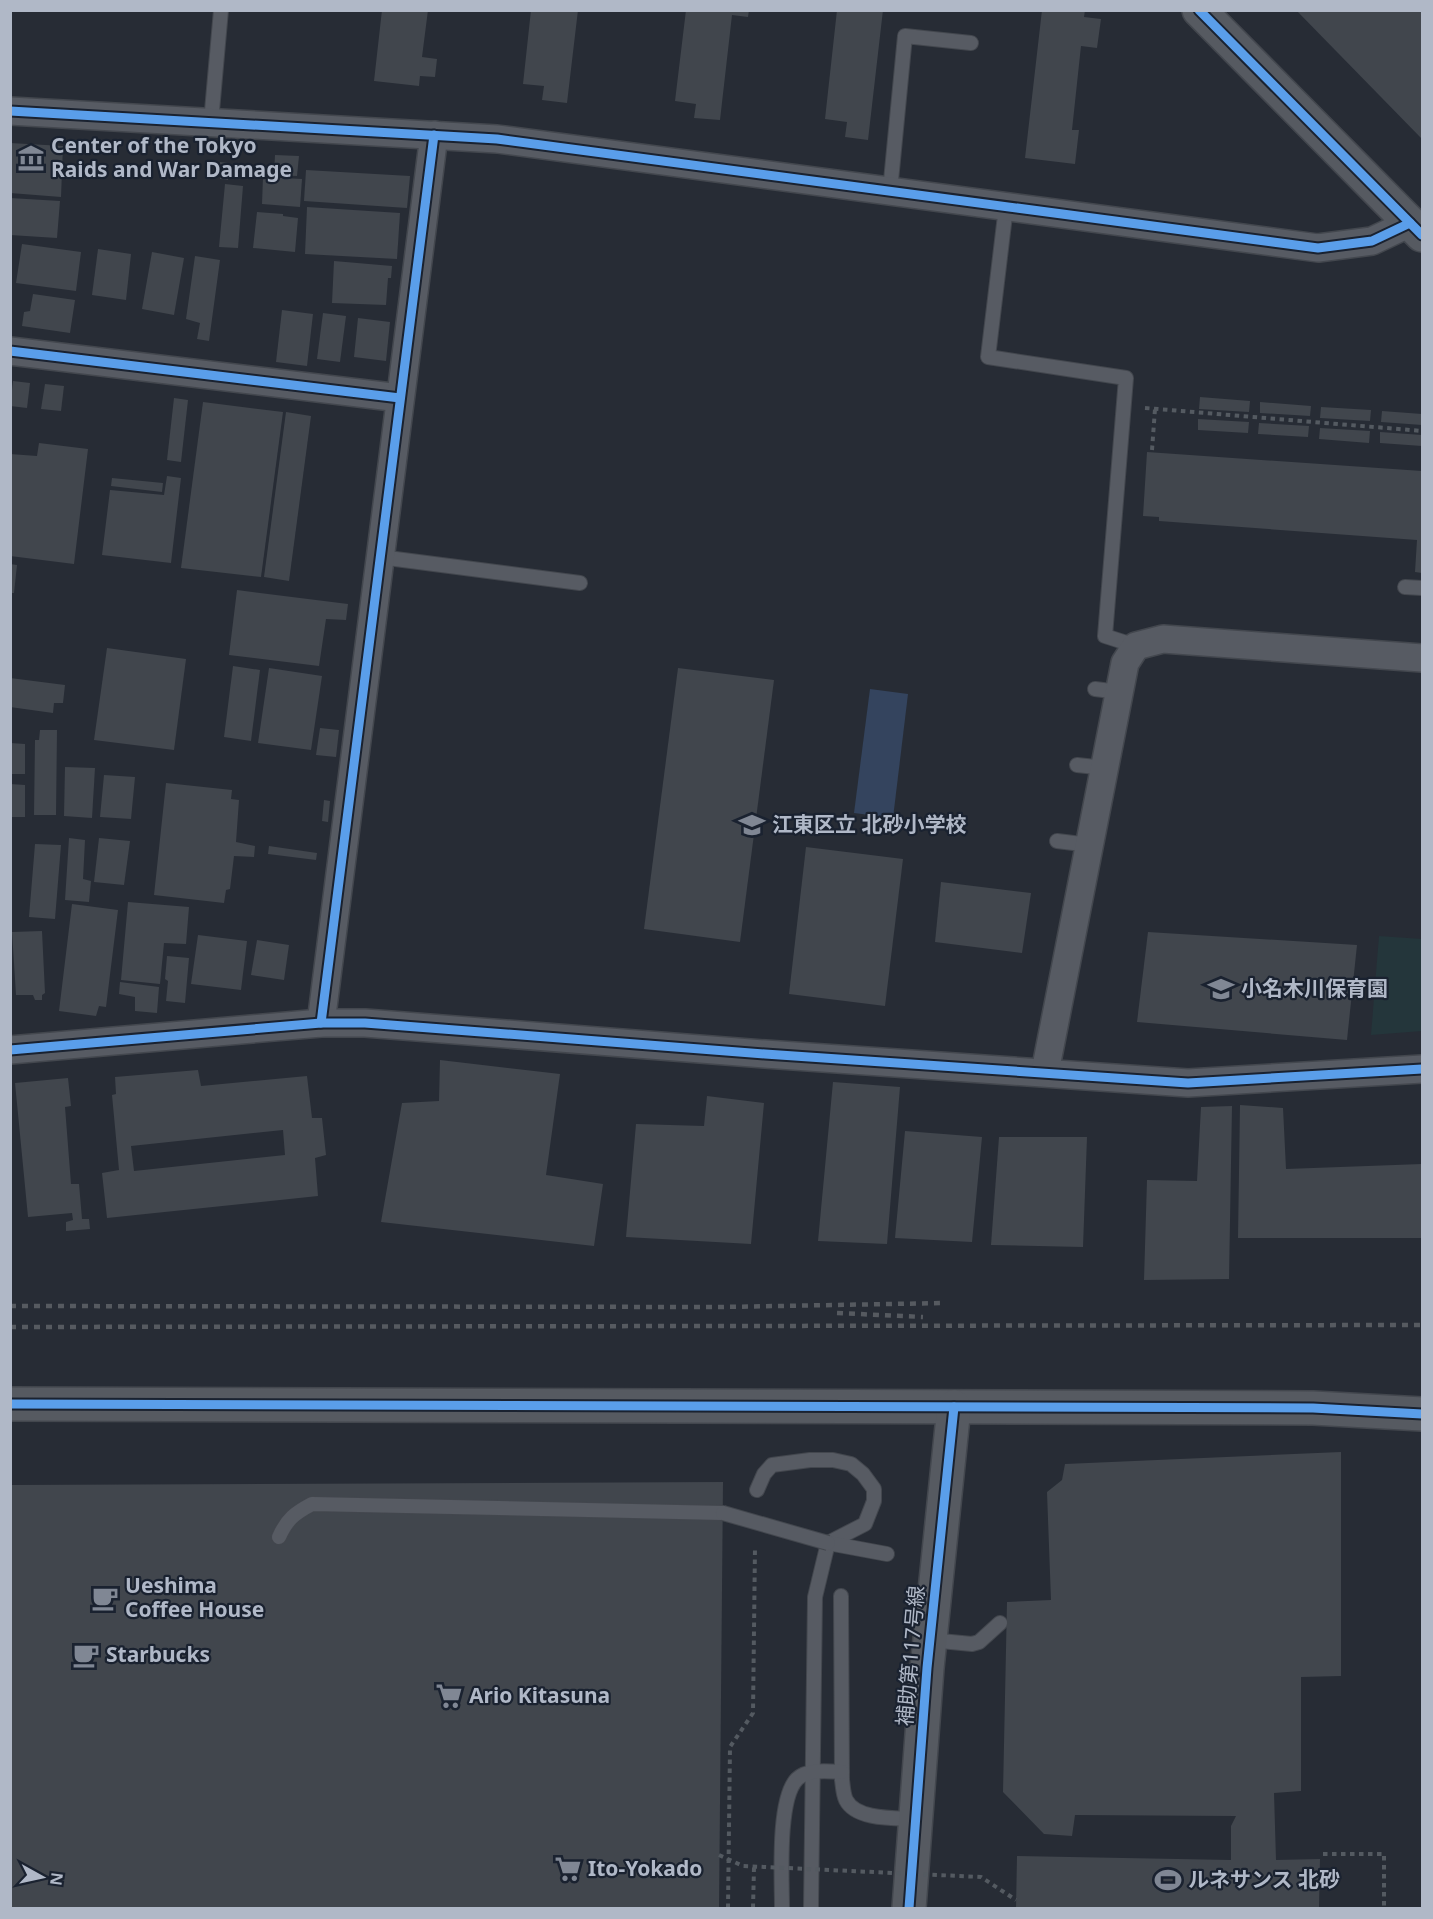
<svg xmlns="http://www.w3.org/2000/svg" width="1433" height="1919" viewBox="0 0 1433 1919" font-family="'Noto Sans','Noto Sans JP',sans-serif">
<rect width="100%" height="100%" fill="#272c35"/>
<path fill="#24363b" d="M1379 936 1422 939V1031L1371 1035Z"/>
<path fill="#34445e" d="M870 689 908 694 893 818 854 813Z"/>
<g fill="#41464d" fill-rule="evenodd">
<path d="M382 10H428L422 57 437 59 435 77 420 76 419 86 374 81Z"/>
<path d="M531 10H578L567 103 542 100 544 86 523 84Z"/>
<path d="M686 10H749L748 17 732 15 720 120 694 118 696 104 675 101Z"/>
<path d="M837 10H883L868 140 845 137 847 122 825 119Z"/>
<path d="M1042 10H1085L1084 17 1101 19 1097 48 1081 46 1072 130H1079L1075 164 1025 158Z"/>
<path d="M1296 10H1422V139Z"/>
<path d="M10 143 63 146 61 197 10 193Z"/>
<path d="M275 155 299 156 297 176 274 175Z"/>
<path d="M220 162 229 163 228 180 220 179Z"/>
<path d="M306 170 410 176 407 208 304 201Z"/>
<path d="M263 177 302 179 300 207 262 204Z"/>
<path d="M225 184 243 186 238 248 219 247Z"/>
<path d="M10 198 60 201 57 238 10 235Z"/>
<path d="M307 207 400 213 397 259 305 254Z"/>
<path d="M257 212 283 214V216L298 218 295 252 253 248Z"/>
<path d="M22 244 81 252 76 291 16 283Z"/>
<path d="M98 249 131 254 126 300 92 295Z"/>
<path d="M152 252 184 258 174 315 142 309Z"/>
<path d="M195 256 220 260 209 341 197 339 200 323 186 319Z"/>
<path d="M334 261 392 266 391 278H388L386 305 332 303Z"/>
<path d="M33 294 75 300 70 333 22 326 24 312 30 311Z"/>
<path d="M282 310 313 314 307 366 276 362Z"/>
<path d="M323 313 346 316 340 362 317 359Z"/>
<path d="M358 318 390 322 386 361 354 357Z"/>
<path d="M13 381 30 383 27 408 10 406Z"/>
<path d="M45 384 64 386 61 411 41 409Z"/>
<path d="M1200 397 1250 401 1249 412 1199 409Z"/>
<path d="M174 398 188 400 181 462 167 460Z"/>
<path d="M203 402 283 412 261 577 181 568Z"/>
<path d="M1260 402 1311 406 1310 416 1260 413Z"/>
<path d="M1321 407 1371 410 1370 421 1320 418Z"/>
<path d="M1382 411 1422 414V425L1381 422Z"/>
<path d="M286 412 311 416 289 581 264 577Z"/>
<path d="M1198 419 1249 422 1248 433 1198 430Z"/>
<path d="M1259 423 1309 426 1308 437 1258 434Z"/>
<path d="M1320 428 1370 431 1369 443 1319 439Z"/>
<path d="M1380 432 1422 435V446L1380 443Z"/>
<path d="M39 443 88 449 74 564 10 556V454L37 456Z"/>
<path d="M1147 452 1422 471V573L1415 572 1417 540 1159 521V517L1143 516Z"/>
<path d="M167 476 181 478 171 563 102 555 110 490 164 495Z"/>
<path d="M112 478 163 483 162 492 111 486Z"/>
<path d="M10 564 17 565 14 593H10Z"/>
<path d="M237 590 348 604 346 620 326 619 319 666 229 655Z"/>
<path d="M107 648 186 659 174 750 94 740Z"/>
<path d="M233 666 260 670 251 741 224 737Z"/>
<path d="M269 668 322 676 311 750 258 743Z"/>
<path d="M678 668 774 680 740 942 644 929Z"/>
<path d="M10 678 65 685 63 703H54L53 713 10 707Z"/>
<path d="M320 728 339 730 336 757 316 755Z"/>
<path d="M40 730H57L56 815H34L35 740H39Z"/>
<path d="M10 743 25 744V774H10Z"/>
<path d="M65 767 95 768 92 818 64 816Z"/>
<path d="M104 775 135 777 131 819 100 817Z"/>
<path d="M166 783 232 790 231 799 239 800 236 842 255 846 254 857 234 856 230 889 226 890 224 903 154 895Z"/>
<path d="M10 784 25 785V817H10Z"/>
<path d="M324 800 330 801 328 822 322 821Z"/>
<path d="M69 838 85 840 83 879 91 881 89 902 65 900Z"/>
<path d="M99 838 130 841 124 885 94 882Z"/>
<path d="M35 844 61 845 55 919 29 917Z"/>
<path d="M269 846 317 853 316 860 268 854Z"/>
<path d="M806 847 903 859 885 1006 789 994Z"/>
<path d="M941 882 1031 893 1022 953 935 942Z"/>
<path d="M128 902 189 907 186 944 164 943 160 984 121 980Z"/>
<path d="M72 904 118 910 106 1007 99 1006 96 1016 59 1011Z"/>
<path d="M42 931 45 993 42 995V1000H35L33 995H16L12 932Z"/>
<path d="M1148 932 1357 945 1347 1040 1137 1022Z"/>
<path d="M198 935 247 941 241 990 191 984Z"/>
<path d="M257 940 289 945 284 980 251 975Z"/>
<path d="M167 956 189 958 185 1003 166 1001 168 981 165 979Z"/>
<path d="M120 982 159 987 157 1013 135 1011V997L119 994Z"/>
<path d="M440 1060 560 1074 546 1175 603 1184 594 1246 381 1222 402 1103 439 1101Z"/>
<path d="M198 1070 201 1086 307 1076 312 1118H322L326 1155 315 1158 318 1196 107 1218 102 1173 119 1170 112 1095 116 1094 115 1077ZM283 1130 285 1155 134 1171 131 1146Z"/>
<path d="M68 1078 71 1106 65 1107 71 1184H79L82 1219H89L90 1229 66 1231V1222L73 1220 72 1213 28 1217 15 1083Z"/>
<path d="M833 1082 900 1087 887 1244 818 1241Z"/>
<path d="M707 1096 764 1103 751 1244 626 1237 636 1124 704 1126Z"/>
<path d="M1240 1105 1283 1108 1286 1169 1422 1164V1238H1238Z"/>
<path d="M1232 1106 1229 1279 1144 1280 1147 1180 1197 1181 1201 1107Z"/>
<path d="M905 1131 982 1137 972 1242 895 1238Z"/>
<path d="M999 1137H1087L1083 1247 991 1245Z"/>
<path d="M1341 1452V1676L1301 1677V1791L1274 1793 1276 1860 1320 1859 1319 1908H1016L1017 1856 1231 1860V1826L1236 1816 1075 1815 1072 1836 1044 1834 1003 1792 1007 1602 1051 1600 1047 1492 1062 1480 1065 1464Z"/>
<path d="M723 1482 719 1908H10V1485Z"/>
</g>
<g fill="none" stroke-linecap="round" stroke-linejoin="round">
<g stroke="#43474e" stroke-width="16">
<g id="lane">
<path d="M211 122 221 10"/>
<path d="M890 191 905 36 971 43"/>
<path d="M1006 207 988 357 1126 378 1105 636 1136 646"/>
<path d="M380 557 580 583"/>
<path d="M1405 587 1422 588"/>
<path d="M1095 689 1119 692"/>
<path d="M1077 765 1105 768"/>
<path d="M1057 841 1090 845"/>
<path d="M757 1490 764 1474 772 1465 810 1460H833L851 1464 863 1474 874 1489V1501L865 1524 828 1543 815 1597 811 1908"/>
<path d="M279 1537C287 1519 295 1513 312 1504L723 1513"/>
<path d="M828 1543 887 1554"/>
<path d="M841 1596 842 1780C843 1786 843 1794 846 1800 856 1820 895 1818 914 1819"/>
<path d="M930 1640 972 1644 979 1642 1000 1623"/>
<path d="M782 1908C782 1880 777 1799 797 1779 807 1769 828 1771 842 1772"/>
</g>
</g>
<g stroke="#43474e" stroke-width="30">
<g id="street">
<path d="M10 111 497 139 1318 248 1372 241 1410 223"/>
<path d="M10 351 400 398"/>
<path d="M321 1023 434 135"/>
<path d="M10 1050 321 1023H365L765 1054 1188 1083 1422 1069"/>
<path d="M1045 1072 1125 663 1136 646 1163 639 1422 658"/>
</g>
</g>
<g stroke="#43474e" stroke-width="36">
<g id="secondary">
<path d="M1199 10 1422 235"/>
<path d="M10 1404 1313 1408 1422 1414"/>
<path d="M909 1908 927 1668 954 1407"/>
</g>
</g>
<g stroke="#545a61" stroke-width="4" stroke-dasharray="4.5 4.5" stroke-linecap="butt">
<path d="M1145 408 1422 431"/>
<path d="M1152 450 1155 409"/>
<path d="M1323 1854H1384V1908"/>
<path d="M728 1908 730 1747 753 1713 755 1547"/>
<path d="M753 1908 754 1867"/>
</g>
<use href="#lane" stroke="#575b63" stroke-width="14"/>
<use href="#street" stroke="#575b63" stroke-width="27"/>
<use href="#secondary" stroke="#565a61" stroke-width="33"/>
<g stroke="#565a60" stroke-width="4.5" stroke-dasharray="6 6" stroke-linecap="butt">
<path d="M10 1306 723 1307 945 1303"/>
<path d="M837 1313 923 1317"/>
<path d="M10 1327 1422 1325"/>
</g>
<g stroke="#43474e" stroke-width="16" stroke-linecap="butt">
<path id="lane-bridge" d="M723 1513 828 1543"/>
</g>
<path stroke="#545a61" stroke-width="4" stroke-dasharray="4.5 4.5" stroke-linecap="butt" d="M719 1855 743 1866 981 1877 1016 1900"/>
<use href="#lane-bridge" stroke="#575b63" stroke-width="14"/>
<g stroke="#1a2230" stroke-width="13">
<g id="cycleway">
<path d="M1199 10 1422 235"/>
<path d="M10 111 497 139 1318 248 1372 241 1410 223"/>
<path d="M10 351 400 398"/>
<path d="M321 1023 434 135"/>
<path d="M10 1050 321 1023H365L765 1054 1188 1083 1422 1069"/>
<path d="M10 1404 1313 1408 1422 1414"/>
<path d="M909 1908 927 1668 954 1407"/>
</g>
</g>
<use href="#cycleway" stroke="#5a9eea" stroke-width="9"/>
</g>
<defs>
<g id="museum-bare" transform="scale(2.07)"><path d="M0-6L6-3V-2H-6V-3ZM-5-1h2V3h-2ZM-1-1h2V3h-2ZM3-1h2V3H3ZM-6 4H6V6H-6Z" fill="#808794" stroke="#1a2230" stroke-width="2.5" paint-order="stroke"/></g>
<g id="school-bare" transform="scale(2.07)"><path d="M0-5L7-2L0 1L-7-2ZM-4 1L0 2.5L4 1V4Q0 6-4 4Z" fill="#808794" stroke="#1a2230" stroke-width="2.5" paint-order="stroke"/></g>
<g id="cafe-bare" transform="scale(2.07)"><path d="M-5.5-4.5H6V0H3Q3 3.5 0 3.5H-2.5Q-5.5 3.5-5.5 0ZM3-3.2v2h1.7v-2ZM-6 4.5H4V6H-6Z" fill="#808794" stroke="#1a2230" stroke-width="2.5" paint-order="stroke"/></g>
<g id="supermarket-bare" transform="scale(2.07)"><path d="M-6-5.5h2.5l.6 2H6L4.5 2H-2.5L-4.4-4H-6ZM-1.5 3.2a1.3 1.3 0 1 0 .1 0ZM3 3.2a1.3 1.3 0 1 0 .1 0Z" fill="#808794" stroke="#1a2230" stroke-width="2.5" paint-order="stroke"/></g>
<g id="stadium-bare" transform="scale(2.07)"><path d="M0-5a6.5 5 0 1 0 0 10a6.5 5 0 1 0 0-10ZM-3.5-1.8h7v3.6h-7Z" fill="#808794" stroke="#1a2230" stroke-width="2.5" paint-order="stroke"/></g>
</defs>
<g fill-rule="evenodd">
<use href="#museum-bare" x="31" y="158"/>
<use href="#school-bare" x="752" y="825"/>
<use href="#school-bare" x="1221" y="989"/>
<use href="#cafe-bare" x="105" y="1598"/>
<use href="#cafe-bare" x="86" y="1655"/>
<use href="#supermarket-bare" x="449" y="1696"/>
<use href="#supermarket-bare" x="568" y="1869"/>
<use href="#stadium-bare" x="1168" y="1880"/>
</g>
<g text-anchor="middle" stroke-width="4.5" stroke-linejoin="round" paint-order="stroke">
<g font-size="21" font-weight="bold" fill="#b0b8c7" stroke="#1a2230" text-anchor="start">
<text x="51" y="153">Center of the Tokyo<tspan x="51" dy="24">Raids and War Damage</tspan></text>
<text x="772" y="832">江東区立 北砂小学校</text>
<text x="1241" y="996">小名木川保育園</text>
<text x="125" y="1593">Ueshima<tspan x="125" dy="24">Coffee House</tspan></text>
<text x="106" y="1662">Starbucks</text>
<text x="469" y="1703">Ario Kitasuna</text>
<text x="588" y="1876">Ito-Yokado</text>
<text x="1188" y="1887">ルネサンス 北砂</text>
</g>
<g font-size="21" fill="#b0b8c7" stroke="#1a2230">
<text transform="translate(911 1656) rotate(-85)" y="7">補助第117号線</text>
</g>
</g>
<rect width="1433" height="1919" fill="none" stroke="#b0b8c7" stroke-width="24"/>
<g transform="translate(42 1877) rotate(98)" stroke="#1a2230" stroke-width="4.5" paint-order="stroke">
<path d="M0-4.5L10 22L0 15L-10 22Z" fill="#b0b8c7"/>
<text y="-9" font-size="16" font-weight="bold" text-anchor="middle" fill="#b0b8c7">N</text>
</g>
</svg>
